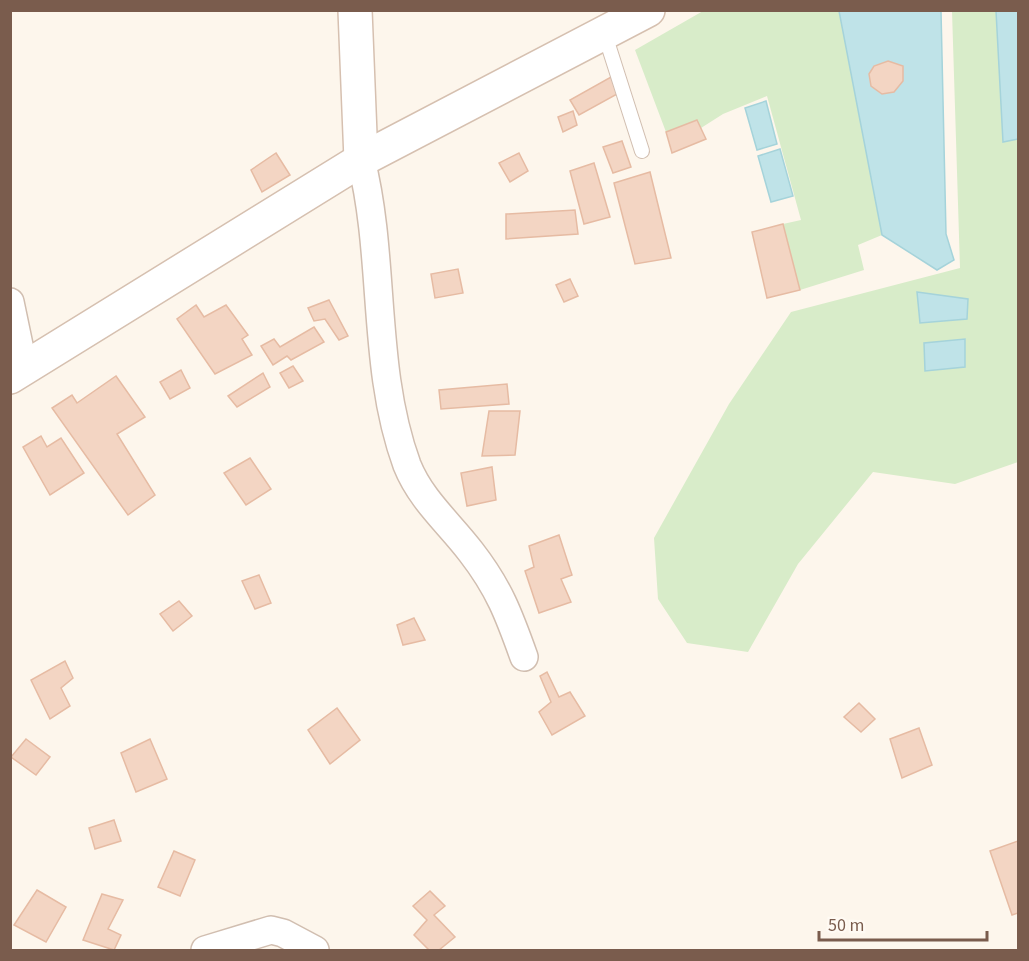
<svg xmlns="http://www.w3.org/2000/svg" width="1029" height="961" viewBox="0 0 1029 961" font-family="'Source Sans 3',sans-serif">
<rect width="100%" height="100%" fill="#fdf6ec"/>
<g fill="#d8ecc9">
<path d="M703 11H839L882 235 858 245 864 270 800 290 783 224 801 220 767 96 723 114 701 128 697 120 666 132 635 50Z"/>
<path d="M952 11H1018V462L955 484 873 472 798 564 748 652 687 643 658 599 654 538 729 404 791 312 960 268Z"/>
</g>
<g fill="#bfe3e8" stroke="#a5d3da" stroke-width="1.5">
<path d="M839 11H941L946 234 954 260 937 270 882 235Z"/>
<path d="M996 11H1018V139L1003 142Z"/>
<path d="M766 101 777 144 757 150 745 108Z"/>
<path d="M780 149 793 196 771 202 758 156Z"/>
<path d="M917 292 968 299 967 319 920 323Z"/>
<path d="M965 339V367L925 371 924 343Z"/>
</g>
<g fill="#f3d5c3" stroke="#e6bba3" stroke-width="1.5">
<path d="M888 61 903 66V81L894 92 882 94 871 86 869 74 874 66Z"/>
<path d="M611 77 619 93 579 115 570 100Z"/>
<path d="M573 111 577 125 563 132 558 117Z"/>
<path d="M697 120 706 139 672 153 666 132Z"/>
<path d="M622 141 631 167 613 173 603 147Z"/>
<path d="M276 153 290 175 262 192 251 170Z"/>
<path d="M519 153 528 171 510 182 499 163Z"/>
<path d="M594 163 610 217 584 224 570 171Z"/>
<path d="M650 172 671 258 635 264 614 183Z"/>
<path d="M575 210 578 234 506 239V214Z"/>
<path d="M783 224 800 290 767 298 752 232Z"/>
<path d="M458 269 463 293 435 298 431 274Z"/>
<path d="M570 279 578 296 564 302 556 285Z"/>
<path d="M329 300 348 336 339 340 325 319 314 321 308 308Z"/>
<path d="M196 305 204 317 226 305 248 335 242 339 252 355 215 374 177 319Z"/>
<path d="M314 327 324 342 291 360 287 356 273 365 261 346 274 339 280 347Z"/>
<path d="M293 366 303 381 289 388 280 373Z"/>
<path d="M181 370 190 388 170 399 160 382Z"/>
<path d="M263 373 270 387 237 407 228 396Z"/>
<path d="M116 376 145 417 117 434 155 495 128 515 52 408 72 395 77 403Z"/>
<path d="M507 384 509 404 441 409 439 390Z"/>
<path d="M489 411H520L515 455 482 456Z"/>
<path d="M41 436 47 447 61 438 84 473 50 495 23 447Z"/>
<path d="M250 458 271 489 246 505 224 473Z"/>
<path d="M492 467 496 500 467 506 461 473Z"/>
<path d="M559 535 572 575 561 579 571 602 539 613 525 571 534 567 529 546Z"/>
<path d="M259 575 271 603 255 609 242 581Z"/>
<path d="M179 601 192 616 173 631 160 614Z"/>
<path d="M414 618 425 640 403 645 397 625Z"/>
<path d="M65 661 73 678 61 688 70 706 50 719 31 680Z"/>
<path d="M547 672 559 697 570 692 585 716 552 735 539 712 551 702 540 676Z"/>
<path d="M859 703 875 719 861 732 844 717Z"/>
<path d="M337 708 360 740 330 764 308 730Z"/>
<path d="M919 728 932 765 902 778 890 739Z"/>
<path d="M26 739 50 757 36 775 11 757Z"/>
<path d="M150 739 167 779 136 792 121 753Z"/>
<path d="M114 820 121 841 95 849 89 828Z"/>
<path d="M1018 841V913L1012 915 990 851Z"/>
<path d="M174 851 195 860 180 896 158 887Z"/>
<path d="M37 890 66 907 46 942 14 925Z"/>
<path d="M430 891 445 906 434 915 455 937 439 950H429L414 935 427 920 413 906Z"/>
<path d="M102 894 123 900 108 929 121 935 114 950 83 940Z"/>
</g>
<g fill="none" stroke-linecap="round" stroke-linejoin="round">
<g stroke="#d1beb0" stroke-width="16">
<path id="lane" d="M605 35 642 151"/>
</g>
<g stroke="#d1beb0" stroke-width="30">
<g id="street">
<path d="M361 160C386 259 371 367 407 465 421 500 449 523 471 552 499 588 509 615 524 657"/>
<path d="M10 302 24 369"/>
<path d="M205 950 271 930 283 933 315 950"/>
</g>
</g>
<g stroke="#d6c0b0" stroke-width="36">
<g id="secondary">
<path d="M355 10 361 160"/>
<path d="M10 377 361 160 648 10"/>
</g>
</g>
<use href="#lane" stroke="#fff" stroke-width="14"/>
<use href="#street" stroke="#fff" stroke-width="27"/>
<use href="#secondary" stroke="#fff" stroke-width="33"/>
</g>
<rect width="1029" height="961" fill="none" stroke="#7a5c4d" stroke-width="24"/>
<path d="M819 931v9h168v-9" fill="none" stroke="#7a5c4d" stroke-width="3"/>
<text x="828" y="931" font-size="18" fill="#7a5c4d" stroke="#fffaf3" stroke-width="4.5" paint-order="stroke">50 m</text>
</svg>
